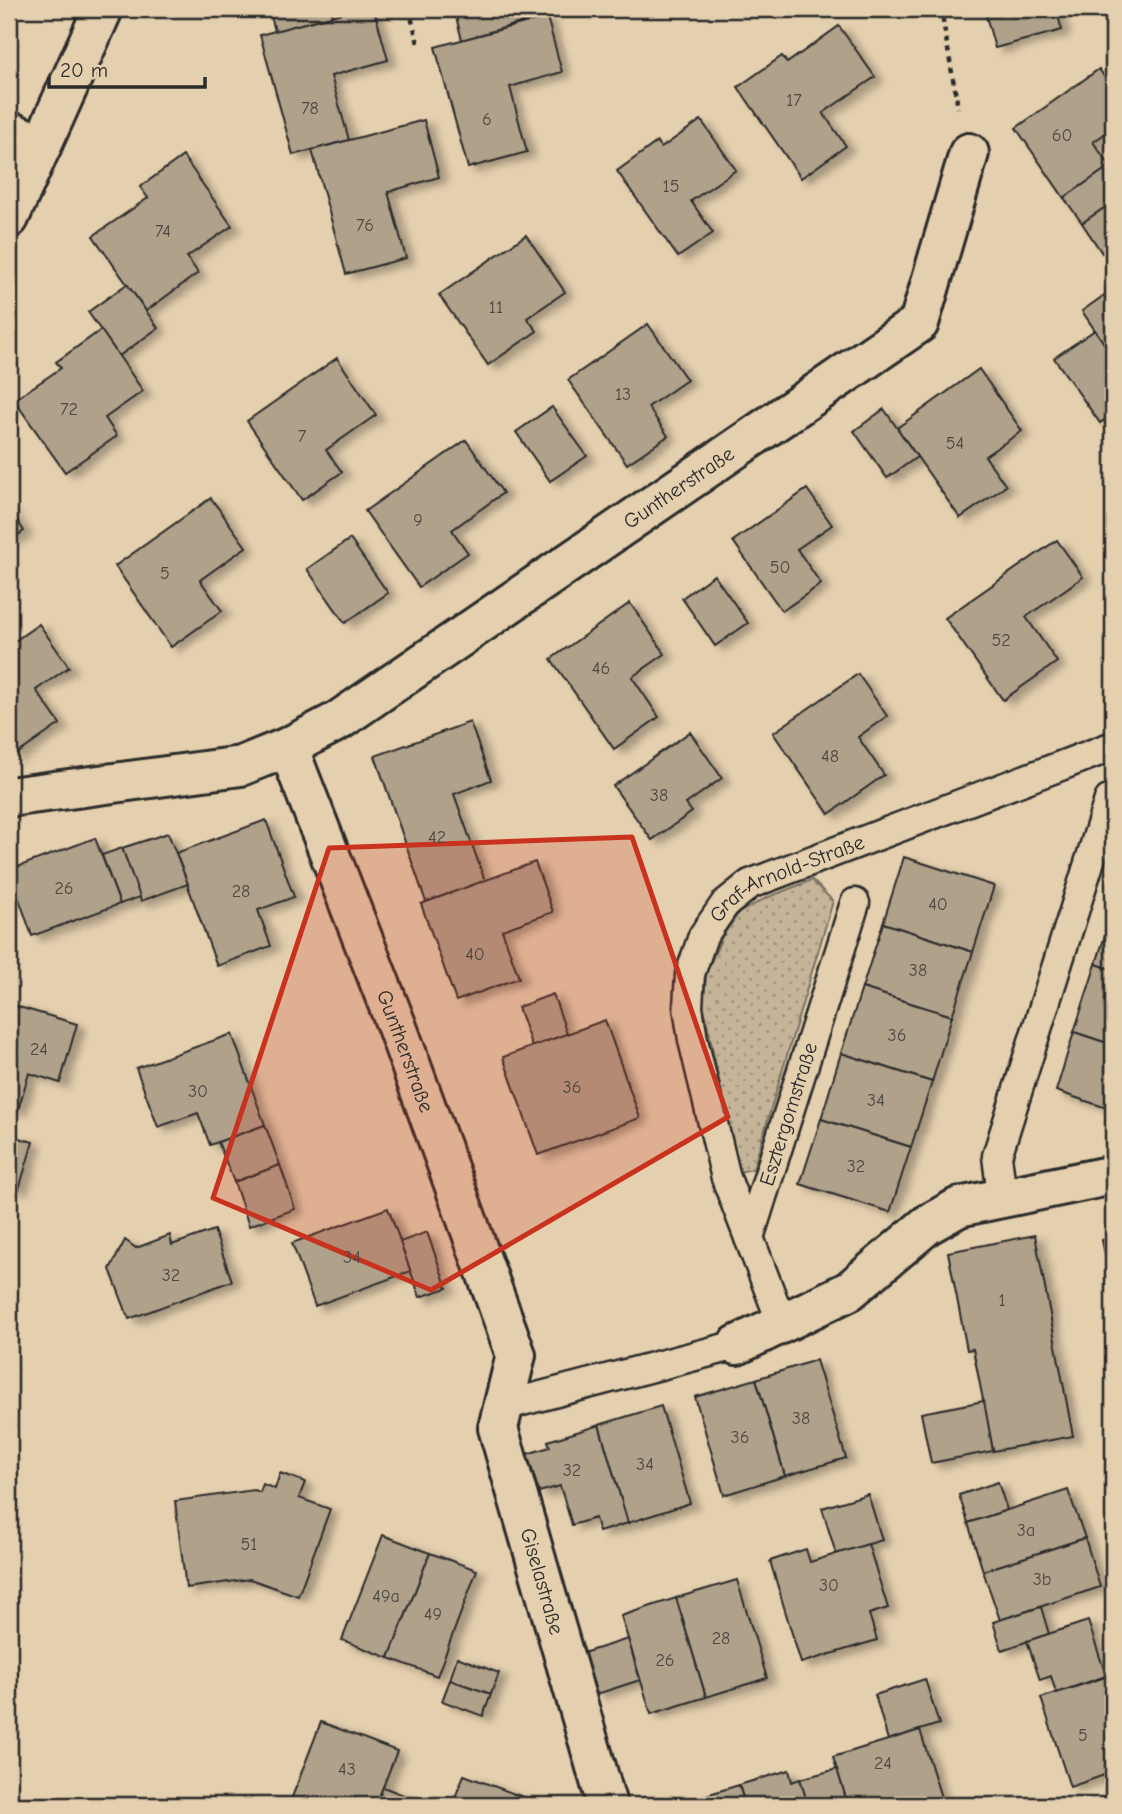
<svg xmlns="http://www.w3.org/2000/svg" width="1122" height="1814" viewBox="0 0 1122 1814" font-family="'Comic Neue',sans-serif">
<defs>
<pattern id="park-dots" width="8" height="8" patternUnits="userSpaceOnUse" patternTransform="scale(1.75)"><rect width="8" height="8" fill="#c6b499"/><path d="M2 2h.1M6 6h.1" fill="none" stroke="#a1937d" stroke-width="1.8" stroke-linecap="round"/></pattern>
<filter id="shadow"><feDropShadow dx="8" dy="4.5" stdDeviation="3.5" flood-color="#0004"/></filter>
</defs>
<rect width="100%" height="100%" fill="#e4cfae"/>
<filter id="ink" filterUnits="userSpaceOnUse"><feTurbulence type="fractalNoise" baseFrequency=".0143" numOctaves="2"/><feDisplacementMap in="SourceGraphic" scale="14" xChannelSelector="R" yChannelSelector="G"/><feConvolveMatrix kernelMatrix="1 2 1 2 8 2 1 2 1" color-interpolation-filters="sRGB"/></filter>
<g filter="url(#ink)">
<path fill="url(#park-dots)" stroke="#787062" stroke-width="2" d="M812 880 833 901 753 1169 738 1172 703 1003 707 971 722 937 739 913 766 898Z"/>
<g fill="#b0a18a" stroke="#2b2b2b" stroke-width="2" filter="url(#shadow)">
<path d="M269 9H331L333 16 275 31Z"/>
<path d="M357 9H374L388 60 331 76 349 140 293 155 260 35Z"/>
<path d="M454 9H524L527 21 462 40Z"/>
<path d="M984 9H1056L1062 30 995 48Z"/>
<path d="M547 17 562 72 510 87 527 152 468 168 435 47Z"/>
<path d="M839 26 875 77 823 113 846 146 801 178 738 87 782 56 787 63Z"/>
<path d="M1099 69 1113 90V128L1093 142 1110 166 1064 198 1016 128Z"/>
<path d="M424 120 439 177 388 192 406 258 346 274 312 150Z"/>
<path d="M701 120 736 170 691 201 713 233 678 257 617 171 657 142 661 148Z"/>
<path d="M183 156 232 226 187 257 198 273 146 311 93 236 148 198 140 187Z"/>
<path d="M1110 166 1113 170V202L1082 223 1064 198Z"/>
<path d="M1113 202V245L1102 253 1082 223Z"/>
<path d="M526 235 565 292 527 318 537 331 488 365 439 295Z"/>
<path d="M127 284 158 328 119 356 88 312Z"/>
<path d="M1113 289V357L1082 311Z"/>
<path d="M648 324 687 380 648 407 668 436 627 464 568 380Z"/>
<path d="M101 330 143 391 105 418 117 436 65 472 14 400 61 368 56 362Z"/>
<path d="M1095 330 1113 357V414L1100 423 1054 358Z"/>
<path d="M337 358 376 415 326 450 342 472 302 500 247 421Z"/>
<path d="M979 369 1022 431 985 456 1006 486 960 518 897 428Z"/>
<path d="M552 407 587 456 550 481 516 432Z"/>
<path d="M884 409 917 457 887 478 854 431Z"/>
<path d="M466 440 503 493 452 530 468 553 419 587 365 511Z"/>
<path d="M807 489 832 525 797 549 821 584 782 611 733 541Z"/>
<path d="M211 498 246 547 200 580 222 611 171 647 115 566Z"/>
<path d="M9 509 24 531 9 541Z"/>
<path d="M350 539 388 593 345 623 307 569Z"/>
<path d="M1057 540 1083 577 1026 617 1057 662 1003 700 945 618Z"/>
<path d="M714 575 748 623 715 646 682 598Z"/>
<path d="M630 603 665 654 632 677 659 717 614 749 551 659Z"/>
<path d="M39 624 69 667 36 690 60 724 14 756 9 748V645Z"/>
<path d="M858 674 887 716 858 737 884 775 829 814 773 733Z"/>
<path d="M470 722 491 780 454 794 485 881 426 902 375 756Z"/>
<path d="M690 732 722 778 686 804 692 812 652 840 613 786Z"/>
<path d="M266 820 294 897 258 910 271 946 217 966 176 853Z"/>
<path d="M168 833 188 884 141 901 122 848Z"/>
<path d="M95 838 120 904 32 936 9 870Z"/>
<path d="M122 848 140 897 120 904 102 855Z"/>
<path d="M904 857 994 886 973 952 883 923Z"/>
<path d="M535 862 553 912 502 930 519 978 456 1001 421 904Z"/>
<path d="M1113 910V970L1096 964Z"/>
<path d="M883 923 973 952 952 1016 862 988Z"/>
<path d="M1096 964 1113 970V1045L1074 1032Z"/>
<path d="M862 988 952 1016 932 1082 841 1053Z"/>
<path d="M553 994 567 1034 532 1047 518 1007Z"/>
<path d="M9 1004 77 1024 60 1083 29 1073 18 1110 9 1108Z"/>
<path d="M605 1020 640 1118 538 1155 503 1057Z"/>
<path d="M1074 1032 1113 1045V1110L1056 1091Z"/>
<path d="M232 1034 265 1125 210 1145 198 1113 158 1127 136 1068Z"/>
<path d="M841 1053 932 1082 911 1147 821 1119Z"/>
<path d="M821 1119 911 1147 890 1212 800 1184Z"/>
<path d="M265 1125 280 1165 234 1182 218 1142Z"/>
<path d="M9 1135 33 1142 19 1189 9 1186Z"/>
<path d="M280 1165 295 1209 249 1226 234 1182Z"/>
<path d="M388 1208 411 1271 315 1306 292 1243Z"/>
<path d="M214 1230 232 1281 129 1319 110 1269 125 1240 136 1248 170 1235 172 1245Z"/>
<path d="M427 1232 447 1288 420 1297 400 1242Z"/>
<path d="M1035 1235 1073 1436 993 1451 973 1349 967 1350 948 1252Z"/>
<path d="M1113 1238V1293L1102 1240Z"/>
<path d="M816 1360 846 1458 785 1476 756 1379Z"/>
<path d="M756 1379 785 1476 724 1495 695 1397Z"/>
<path d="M984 1401 993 1451 931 1463 921 1413Z"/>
<path d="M661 1406 690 1503 628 1523 599 1425Z"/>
<path d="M599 1425 628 1523 599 1532 595 1518 572 1525 560 1486 539 1492 527 1454 550 1447 548 1441Z"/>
<path d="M280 1473 305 1482 299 1498 330 1509 298 1596 250 1579 186 1588 175 1501 254 1490 260 1492 263 1484 275 1489Z"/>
<path d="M998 1482 1007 1510 968 1523 959 1495Z"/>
<path d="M1068 1490 1085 1538 983 1571 968 1523Z"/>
<path d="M868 1494 882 1540 836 1554 822 1508Z"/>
<path d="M383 1535 430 1553 389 1658 342 1640Z"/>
<path d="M1085 1538 1100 1587 1000 1620 983 1571Z"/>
<path d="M868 1544 888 1608 869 1614 877 1640 801 1663 770 1561 806 1549 810 1562Z"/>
<path d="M430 1553 477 1570 437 1676 389 1658Z"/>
<path d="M737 1580 767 1678 706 1697 676 1598Z"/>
<path d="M676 1598 706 1697 651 1714 621 1616Z"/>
<path d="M1041 1607 1049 1634 1002 1650 993 1622Z"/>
<path d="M1088 1621 1106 1676 1056 1693 1051 1676 1040 1680 1027 1641Z"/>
<path d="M628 1639 640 1680 597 1694 583 1653Z"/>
<path d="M457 1657 499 1673 491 1694 450 1680Z"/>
<path d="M1112 1675 1113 1772 1070 1787 1041 1698Z"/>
<path d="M925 1679 939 1724 888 1740 875 1695Z"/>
<path d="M450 1680 491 1694 483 1716 442 1701Z"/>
<path d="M321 1722 397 1751 376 1805H289Z"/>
<path d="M920 1730 943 1804 848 1805 833 1757Z"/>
<path d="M837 1769 848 1805H808L800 1779Z"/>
<path d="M789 1770 792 1782 800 1779 808 1805H745L739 1785Z"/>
<path d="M464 1775 515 1794 511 1805H452Z"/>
<path d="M739 1785 745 1805H684L683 1802Z"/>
<path d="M383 1787 424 1803 423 1805H376Z"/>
<path d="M515 1794 545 1805H511Z"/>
</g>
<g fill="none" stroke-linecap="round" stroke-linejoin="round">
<g stroke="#2b2b2b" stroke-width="33">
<g id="lane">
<path d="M1002 1196 997 1156 1109 800"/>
<path id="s1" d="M749 1238 855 903"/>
<path id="s2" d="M783 1326 726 1178 693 1040 688 1007 690 974 703 936 725 904 750 884 1113 746"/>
<path d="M503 1406 737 1345"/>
</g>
</g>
<g stroke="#2b2b2b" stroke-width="44">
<g id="street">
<path d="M9 131 42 145"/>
<path d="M9 218 103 9"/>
<path id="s3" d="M288 747 397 1027 516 1355 498 1428 607 1805"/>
<path id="s4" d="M9 797 241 766 288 747 338 721 919 323 969 153"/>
<path d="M737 1345 849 1291 927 1225 959 1207 1113 1175"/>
</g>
</g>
<g stroke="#2b2b2b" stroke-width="4.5" stroke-dasharray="5 5" stroke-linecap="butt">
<path d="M409 9 419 47"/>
<path d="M941 9 958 108"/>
</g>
<use href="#lane" stroke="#e4cfae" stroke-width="28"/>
<use href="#street" stroke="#e4cfae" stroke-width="38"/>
</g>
</g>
<path fill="#c8321e" fill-opacity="0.2" stroke="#c8321e" stroke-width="5" stroke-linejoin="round" d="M632 837 728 1117 431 1290 213 1198 329 848Z"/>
<g text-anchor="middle" stroke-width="5" stroke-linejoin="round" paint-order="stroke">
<g font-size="18" fill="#4c4843">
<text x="794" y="106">17</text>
<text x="310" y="114">78</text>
<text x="487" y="125">6</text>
<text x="1062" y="141">60</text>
<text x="671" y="192">15</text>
<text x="365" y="231">76</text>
<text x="163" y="237">74</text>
<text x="496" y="313">11</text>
<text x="623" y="400">13</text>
<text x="69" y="415">72</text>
<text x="302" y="442">7</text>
<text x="955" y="449">54</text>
<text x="418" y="526">9</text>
<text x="780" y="573">50</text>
<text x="165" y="579">5</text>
<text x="1001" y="646">52</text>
<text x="601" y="674">46</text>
<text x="830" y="762">48</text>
<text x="659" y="801">38</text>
<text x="437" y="843">42</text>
<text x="64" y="894">26</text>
<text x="241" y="897">28</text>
<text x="938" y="910">40</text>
<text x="475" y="960">40</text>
<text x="918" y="976">38</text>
<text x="897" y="1041">36</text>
<text x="39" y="1055">24</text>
<text x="572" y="1093">36</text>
<text x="198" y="1097">30</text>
<text x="876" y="1106">34</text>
<text x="856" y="1172">32</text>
<text x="352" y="1263">34</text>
<text x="171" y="1281">32</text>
<text x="1002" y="1306">1</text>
<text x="801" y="1424">38</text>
<text x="740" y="1443">36</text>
<text x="645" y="1470">34</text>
<text x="572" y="1476">32</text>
<text x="1026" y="1536">3a</text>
<text x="249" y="1550">51</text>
<text x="1042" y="1585">3b</text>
<text x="829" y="1591">30</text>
<text x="386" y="1602">49a</text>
<text x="433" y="1620">49</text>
<text x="721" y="1644">28</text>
<text x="665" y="1666">26</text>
<text x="1083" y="1741">5</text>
<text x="883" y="1769">24</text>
<text x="347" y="1775">43</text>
</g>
<g font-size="21" fill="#2b2b2b" stroke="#e4cfae">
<text dy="7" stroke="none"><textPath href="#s4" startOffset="754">Guntherstraße</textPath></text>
<text dy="7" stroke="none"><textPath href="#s2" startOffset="513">Graf-Arnold-Straße</textPath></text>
<text dy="7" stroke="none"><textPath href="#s3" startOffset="326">Guntherstraße</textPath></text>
<text dy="7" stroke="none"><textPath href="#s1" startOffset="130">Esztergomstraße</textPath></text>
<text dy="7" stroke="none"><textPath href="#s3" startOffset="884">Giselastraße</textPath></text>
</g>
</g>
<rect width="1122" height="1814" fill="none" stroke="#e4cfae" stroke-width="35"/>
<rect x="18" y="18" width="1087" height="1779" fill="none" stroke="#2b2b2b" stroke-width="2.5" filter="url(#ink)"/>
<path d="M49 77v10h156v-10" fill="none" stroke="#2b2b2b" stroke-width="3.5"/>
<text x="60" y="77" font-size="21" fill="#2b2b2b" stroke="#e4cfae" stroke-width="5" paint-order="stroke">20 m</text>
</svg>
